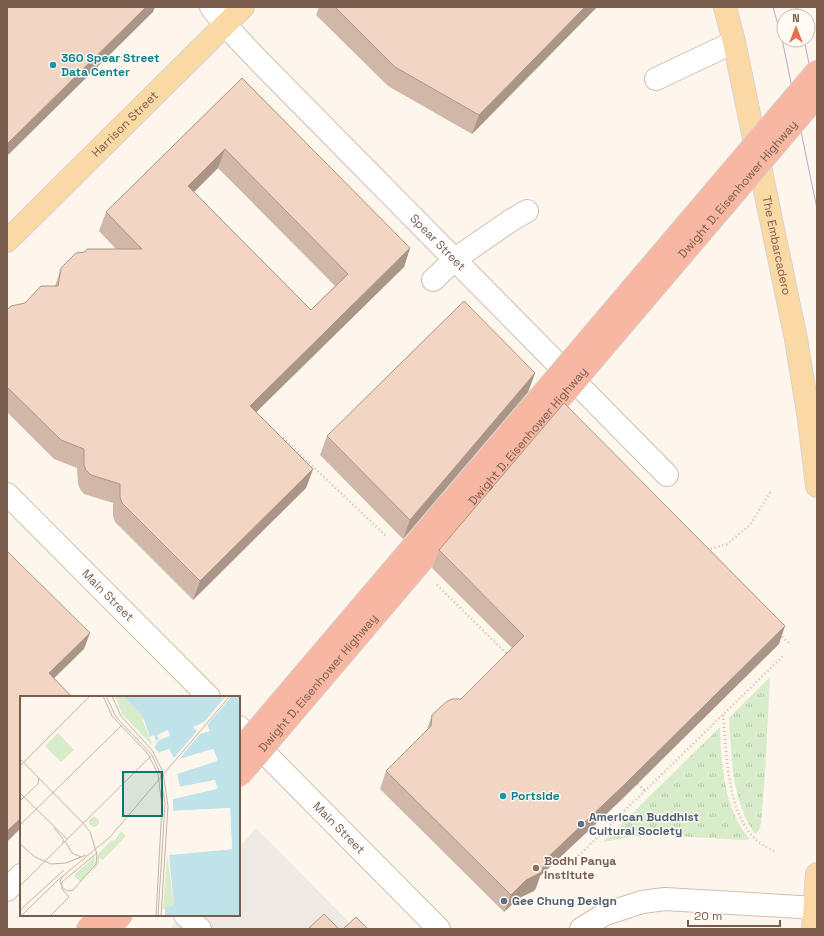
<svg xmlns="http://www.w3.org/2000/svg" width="824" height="936" viewBox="0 0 824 936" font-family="'Space Grotesk',sans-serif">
<defs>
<pattern id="grass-tufts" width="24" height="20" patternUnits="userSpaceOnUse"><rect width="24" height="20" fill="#d8ecc9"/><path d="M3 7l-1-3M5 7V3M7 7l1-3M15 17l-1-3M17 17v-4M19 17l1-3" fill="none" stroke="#b4c2a5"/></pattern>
</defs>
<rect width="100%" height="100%" fill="#fdf6ec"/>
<path fill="#efe9e4" d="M256 828 356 929H170L182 915H239V848Z"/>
<g fill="url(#grass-tufts)">
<path d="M770 677 765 774 761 823 759 830 755 834C731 800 732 758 729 718Z"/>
<path d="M720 727C721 763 724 811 750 839L745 840 656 835 631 837 603 842Z"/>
</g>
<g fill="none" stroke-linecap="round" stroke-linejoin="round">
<g stroke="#d1beb0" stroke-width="24">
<g id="minor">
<path id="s1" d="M211 7 225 25 260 62 667 475"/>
<path d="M656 79 734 42"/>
<path d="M433 280 455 259 510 221 527 211"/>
<path id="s2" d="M7 494 209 697"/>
<path id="s3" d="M239 727 439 929"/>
<path d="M7 890 21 875"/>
<path d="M185 915 200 929"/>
<path d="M581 929 605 914 642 902 665 899 817 908"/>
</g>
</g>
<g stroke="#dad1cd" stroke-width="24">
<g id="major">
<path id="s4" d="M725 7 734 42 796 339 809 419 817 486"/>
<path id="s5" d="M7 241 243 7"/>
<path d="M813 929 817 874"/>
</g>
</g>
<g stroke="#dad1cd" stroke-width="24">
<g id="highway">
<path d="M88 929 100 915"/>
<path d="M109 929 121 915"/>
</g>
</g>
<g stroke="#d9b8a5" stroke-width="2.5" stroke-dasharray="1 3" stroke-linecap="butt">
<path d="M283 438 386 536"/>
<path d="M707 550 727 544 750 525 771 491"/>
<path d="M437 585 508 655"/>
<path d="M779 634 791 645"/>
<path d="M723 715C727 754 726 809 755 839 761 845 769 848 776 852"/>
<path d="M635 781 646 792"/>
<path d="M570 864 783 656"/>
</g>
<use href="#minor" stroke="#fff" stroke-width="22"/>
<use href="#major" stroke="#fbd9a5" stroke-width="22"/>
<use href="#highway" stroke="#f7b7a3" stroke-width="22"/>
<g stroke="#b9a8c9" stroke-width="1">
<path d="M773 7 782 39 817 209"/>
<path d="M797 7 799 16"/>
<path d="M804 40 817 101"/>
</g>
<g stroke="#dad1cd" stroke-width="24" stroke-linecap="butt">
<g id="highway-bridge">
<path d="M239 751 817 71"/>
<path id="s6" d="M239 776 817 96"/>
</g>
</g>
<use href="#highway-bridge" stroke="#f7b7a3" stroke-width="22"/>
</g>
<g fill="#d1b7a8" fill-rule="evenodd">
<path d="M319 7H597L472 134 388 86 316 15Z"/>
<path d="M242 78 410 248 404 267 256 412 313 469 306 488 193 600 115 522 113 516V503L84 494 80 489 78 484 77 468 54 459 7 412V310L25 303 55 286 61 268 116 249 99 231 106 212ZM218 168 335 286 311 310 194 192Z"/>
<path d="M535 373 528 392 403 539 320 455 327 436Z"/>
<path d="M439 550 779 644 619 802 540 876 536 888 534 891 519 898 504 912 380 789 386 771 426 732 432 715 461 699 512 648 432 568Z"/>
</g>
<g fill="#aa9588">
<path d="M146 7H155L153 12 7 156V144Z"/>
<path d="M585 7H597L472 134 479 115Z"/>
<path d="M225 149 218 168 181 205 188 186Z"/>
<path d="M410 248 404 267 243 425 250 406Z"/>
<path d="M535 373 528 392 403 539 410 520Z"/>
<path d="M313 469 306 488 193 600 200 581Z"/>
<path d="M785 626 779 644 619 802 540 876 536 888 534 891 519 898 504 912 511 895 545 860Z"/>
<path d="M90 633 84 649 43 689 49 673Z"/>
<path d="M21 818V828L7 842V831Z"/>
</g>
<g fill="#f3d5c3" stroke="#aa9588" fill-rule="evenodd">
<path d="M7 7H146L7 144Z"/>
<path d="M335 7H585L479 115 395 67Z"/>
<path d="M242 78 410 248 250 406 313 469 200 581 122 503 120 497V484L91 475 86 470 84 465V449L61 440 7 387V310L11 306 25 303 41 286H58L61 268 76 253 85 252 87 249H142L106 212ZM225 149 348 274 311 310 188 186Z"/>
<path d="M464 301 535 373 410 520 327 436Z"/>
<path d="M564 403 785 626 625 784 545 860 542 871 540 873 526 880 511 895 386 771 431 726 432 715 446 702 452 699H461L524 636 439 550Z"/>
<path d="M7 551 90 633 49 673 72 697H21V818L7 831Z"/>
<path d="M324 914 339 929H308Z"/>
<path d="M356 917 368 929H343Z"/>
</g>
<g fill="#0f9aa8" stroke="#fffaf3" stroke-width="1.5">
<circle cx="53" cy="65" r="4"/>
<circle cx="503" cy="796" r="4"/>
</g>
<g fill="#5c6f8a" stroke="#fffaf3" stroke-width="1.5">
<circle cx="581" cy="824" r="4"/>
<circle cx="504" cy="901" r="4"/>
</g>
<circle fill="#8d6e63" stroke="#fffaf3" stroke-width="1.5" cx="536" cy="868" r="4"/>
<g text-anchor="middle" stroke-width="3" stroke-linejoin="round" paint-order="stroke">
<g font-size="12" font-weight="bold" fill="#0d838f" stroke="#fffaf3" text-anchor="start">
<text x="61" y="62">360 Spear Street<tspan x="61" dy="14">Data Center</tspan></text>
<text x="511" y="800">Portside</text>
</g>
<g font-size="12" fill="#7a5c4d" stroke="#fffaf3">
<text dy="4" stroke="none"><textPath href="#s5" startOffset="166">Harrison Street</textPath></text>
<text dy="4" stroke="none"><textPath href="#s6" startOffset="770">Dwight D. Eisenhower Highway</textPath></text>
<text dy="4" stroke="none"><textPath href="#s1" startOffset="327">Spear Street</textPath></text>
<text dy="4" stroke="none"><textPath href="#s4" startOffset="244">The Embarcadero</textPath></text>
<text dy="4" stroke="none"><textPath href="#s6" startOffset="446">Dwight D. Eisenhower Highway</textPath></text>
<text dy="4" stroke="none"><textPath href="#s2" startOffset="143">Main Street</textPath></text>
<text dy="4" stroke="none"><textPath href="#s6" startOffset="122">Dwight D. Eisenhower Highway</textPath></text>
<text dy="4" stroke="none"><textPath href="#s3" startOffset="142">Main Street</textPath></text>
</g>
<g font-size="12" font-weight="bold" fill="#4e5e75" stroke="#fffaf3" text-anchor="start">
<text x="589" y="821">American Buddhist<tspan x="589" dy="14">Cultural Society</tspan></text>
<text x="512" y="905">Gee Chung Design</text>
</g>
<g font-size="12" font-weight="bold" fill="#785e54" stroke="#fffaf3" text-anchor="start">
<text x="544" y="865">Bodhi Panya<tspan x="544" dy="14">Institute</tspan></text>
</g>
</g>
<g transform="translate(20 696)">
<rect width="220" height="220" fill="#fdf6ec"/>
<path d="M95 0H104L126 24 122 23 133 50 102 18ZM38 37 54 54 41 66 25 50ZM69 126a5 5 0 1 1 10 0a5 5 0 1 1-10 0ZM101 135 106 140 83 164 79 162V168L62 187 74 172 78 158 91 145H94ZM147 159 154 209 143 213ZM75 160 74 169 60 186 54 179Z" fill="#d8ecc9"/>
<path d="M104 0H220V220H145V212L154 209 149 159 212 153 210 112 153 115V103L197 92 195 84 160 91 157 78 198 64 193 53 155 65 149 53 139 57 134 51 136 49 133 46 136 45 134 39 130 41 123 21Z" fill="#bfe3e8"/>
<path d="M206 0H212L187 29 190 35 180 38 159 63 193 53 197 65 157 78 160 91 195 84 197 93 153 103 156 100 195 92 194 86 159 93 155 78 195 64 193 55 154 67 148 55 140 56 149 53 154 62 177 35 173 31 184 26ZM148 34 150 40 139 44 134 51 132 45 133 41H130L134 39V47L139 43 137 39ZM210 112 212 153 150 159 154 155 210 151 208 113 155 117 153 115Z" fill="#fdf6ec"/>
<path fill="none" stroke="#c5b3a7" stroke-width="1" d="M83 0 92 20 128 58 138 78 142 110 136 220M86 0 96 21 132 59 140 77 145 107 138 220M92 0 101 20 132 54 143 76 148 110 141 220M0 63 63 127M0 70 70 0M0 97 47 143M0 105 18 88 19 82M0 129 102 29M34 132 43 143V147M45 145 52 157 61 161M0 148 15 161 31 168 46 167 66 159M43 180 40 185 42 191 47 195 53 194 76 168 77 158 70 136 63 127M0 190 131 60M49 201 42 193V186L77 157M0 214 44 174M1 220 38 184 90 141 210 0M30 220 49 201"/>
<path fill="#0f766e" fill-opacity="0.15" stroke="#0f766e" stroke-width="2" d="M103 76H142V120H103Z"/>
<rect width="220" height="220" fill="none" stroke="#7a5c4d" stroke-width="2"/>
</g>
<rect width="824" height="936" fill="none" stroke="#7a5c4d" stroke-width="16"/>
<g transform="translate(796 28)"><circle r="19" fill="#fffaf3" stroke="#cabbb1"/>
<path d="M0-3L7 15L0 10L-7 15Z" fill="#e76f51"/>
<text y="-6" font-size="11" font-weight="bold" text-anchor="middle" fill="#7a5c4d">N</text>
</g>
<path d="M688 920v6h92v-6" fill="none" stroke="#7a5c4d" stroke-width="2"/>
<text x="694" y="920" font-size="12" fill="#7a5c4d" stroke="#fffaf3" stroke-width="3" paint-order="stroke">20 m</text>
</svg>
